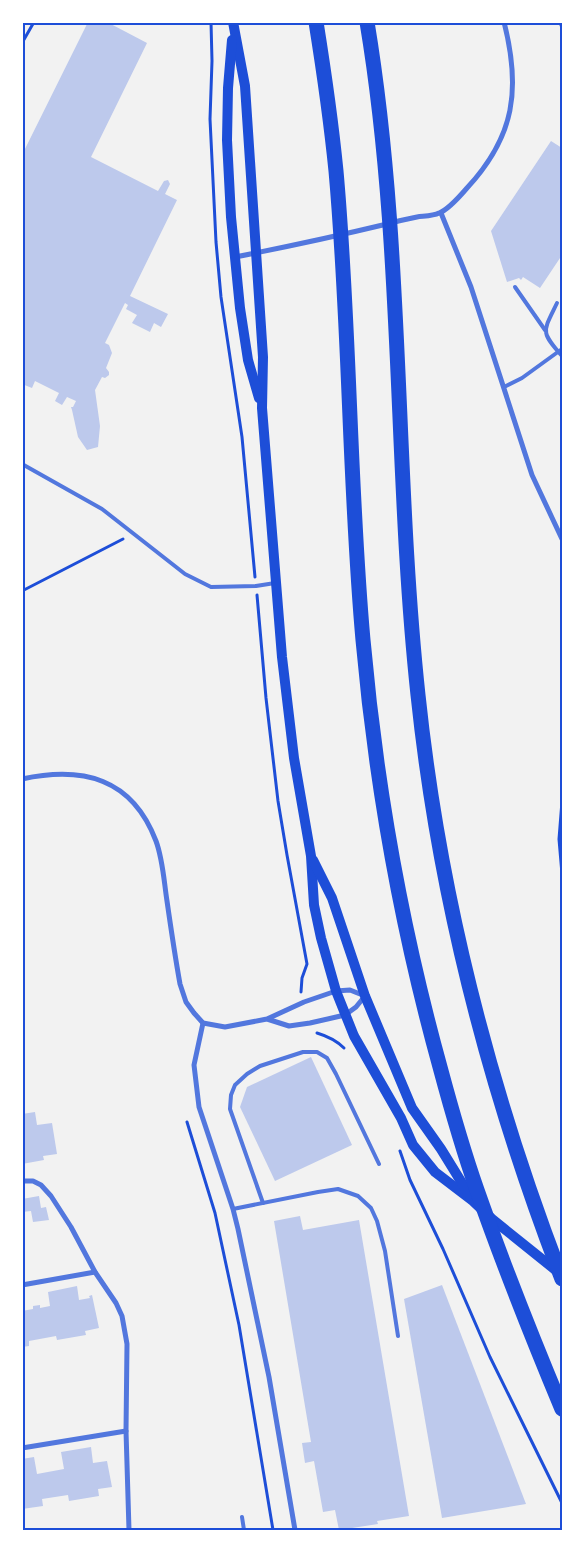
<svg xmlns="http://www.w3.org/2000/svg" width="585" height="1553" viewBox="0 0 585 1553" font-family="'Open Sans',sans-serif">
<rect width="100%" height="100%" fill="#f2f2f2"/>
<g fill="#bdc9ec">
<path d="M88 22H107L147 43 91 157 158 191 164 181 168 180 170 184 165 194 177 200 130 296 168 314 161 327 154 323 150 332 132 323 137 315 126 309 128 305 125 303 105 343 109 345 112 353 106 368 109 372V375L105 378 102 377 95 390 100 426 98 447 87 450 78 437 72 410 71 407H73L76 401 67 397 62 405 55 401 59 393 35 381 32 388 22 384V155Z"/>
<path d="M551 141 562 148V255L540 288 523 277 521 280 519 278 507 282 491 231Z"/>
<path d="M311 1057 352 1145 275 1181 240 1107 247 1087Z"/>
<path d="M35 1112 37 1125 52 1123 57 1154 43 1156 44 1160 22 1164V1114Z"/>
<path d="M39 1196 41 1208 46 1207 49 1220 33 1222 31 1211 22 1212V1199Z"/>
<path d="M300 1216 303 1230 359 1220 409 1516 377 1521 378 1524 339 1530 335 1510 323 1512 314 1461 305 1463 302 1443 311 1442 274 1221Z"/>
<path d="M442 1285 526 1504 442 1518 404 1299Z"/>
<path d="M77 1286 79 1300 90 1298 89 1296 92 1295 99 1328 85 1331 86 1335 57 1340 56 1336 29 1341V1346L22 1347V1311L33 1309V1306L40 1305V1308L50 1306 48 1292Z"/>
<path d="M91 1447 93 1463 107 1461 112 1487 98 1489 99 1496 69 1501 68 1495 42 1499 43 1506 22 1509V1459L34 1457 37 1474 64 1469 61 1452Z"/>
</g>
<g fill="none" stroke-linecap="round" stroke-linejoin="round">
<g stroke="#1d4ed8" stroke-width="3">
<path d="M211 22 212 61 210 119 216 242 221 297 242 437 255 577"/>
<path d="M560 22 562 28"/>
<path d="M22 43 34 22"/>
<path d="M22 591 123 539"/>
<path d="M257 595 266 698 278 801 287 855 307 964 302 978 301 992"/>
<path d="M562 801 559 839 562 874"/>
<path d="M317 1033C327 1036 336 1040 344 1048"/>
<path d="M187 1122 215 1213 239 1325 273 1530"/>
<path d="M400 1151 410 1180 443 1249 490 1357 562 1503"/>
</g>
<g stroke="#5277de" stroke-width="4">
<path d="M515 287 545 330"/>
<path d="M557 303C543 332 540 331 562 356"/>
<path d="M504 387 522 378 562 349"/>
<path d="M22 464 102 509 185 574 211 587 256 586 275 583"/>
<path d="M263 1203 230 1109 231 1095 235 1085 247 1074 260 1066 303 1052H317L327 1058 336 1074 379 1164"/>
<path d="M233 1209 318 1192 338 1189 358 1196 371 1208 377 1221 385 1251 398 1336"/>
<path d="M242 1517 244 1530"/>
</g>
<g stroke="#5277de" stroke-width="5">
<path d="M441 213 471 287 532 475 562 539"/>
<path d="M235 257C286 247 337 236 387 224 397 221 407 219 417 217 424 216 433 216 439 213 448 210 461 195 467 188 515 136 521 89 504 22"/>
<path d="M22 779C83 766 132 778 156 841 163 860 164 882 167 901 171 929 175 956 180 984L186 1002 194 1013 203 1023 225 1027 267 1019 304 1002 336 991 350 990 365 996 356 1007 345 1015 310 1023 289 1026 267 1019"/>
<path d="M203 1023 194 1065 199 1107 233 1209 238 1229 269 1377 295 1530"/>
<path d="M22 1181H33L41 1185 51 1196 71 1227 95 1272 116 1303 122 1316 127 1344 126 1431 129 1530"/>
<path d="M22 1285 95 1272"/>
<path d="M22 1448 126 1431"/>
</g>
<g stroke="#1d4ed8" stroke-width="10">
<path d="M233 22 245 86 263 357 262 408 282 657 294 758 311 856 314 905 321 938 336 991 354 1036 401 1118 413 1145 435 1172 473 1201 492 1219 558 1272"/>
<path d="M232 40 228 88 227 140 231 217 240 308 248 360 259 398"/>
<path d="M313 860 332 898 365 996 412 1108 441 1149 470 1196"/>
</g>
<g stroke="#1d4ed8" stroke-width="15">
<path d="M316 22C324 72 331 121 336 171 350 327 349 484 363 640 376 786 401 926 440 1067 451 1108 463 1150 477 1190 503 1264 532 1337 562 1409"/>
<path d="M367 22C404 245 394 471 418 695 439 895 490 1092 562 1279"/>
</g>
</g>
<rect width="585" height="1553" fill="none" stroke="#ffffff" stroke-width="48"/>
<rect x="24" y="24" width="537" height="1505" fill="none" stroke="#1d4ed8" stroke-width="2"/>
</svg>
